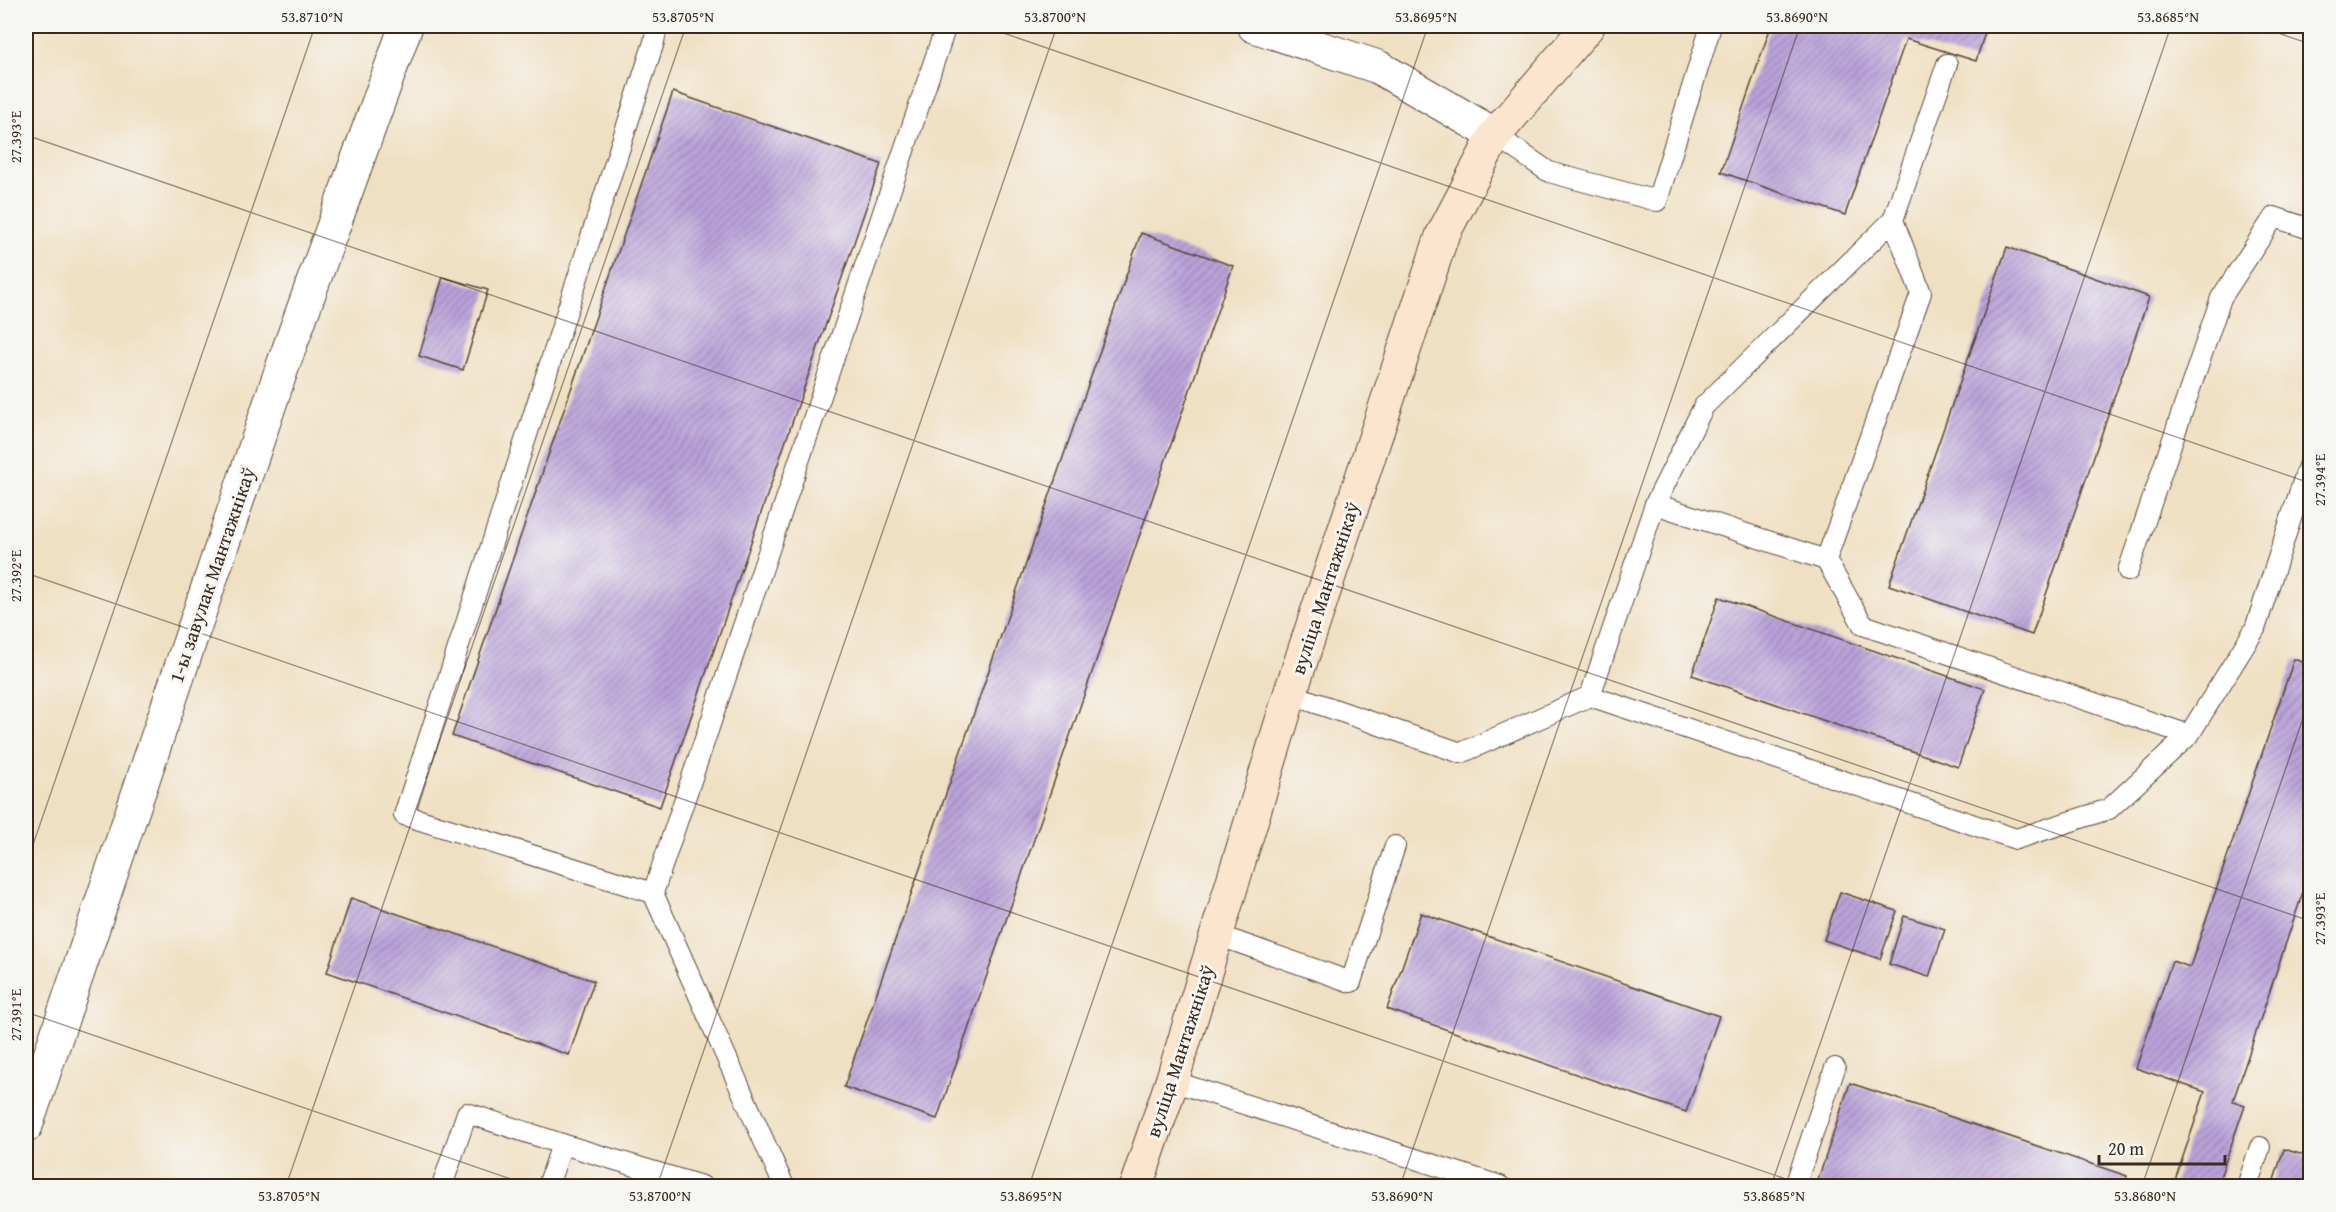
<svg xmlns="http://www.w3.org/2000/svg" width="2336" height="1212" viewBox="0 0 2336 1212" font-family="'Gentium Book Plus',serif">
<defs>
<pattern id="building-hatch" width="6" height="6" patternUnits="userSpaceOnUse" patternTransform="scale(1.5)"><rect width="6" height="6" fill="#baa3da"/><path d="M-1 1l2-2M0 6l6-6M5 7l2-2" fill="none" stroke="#9885b0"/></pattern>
</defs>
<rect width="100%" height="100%" fill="#f6f6f2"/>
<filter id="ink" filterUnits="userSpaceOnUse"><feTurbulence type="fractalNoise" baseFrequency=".0167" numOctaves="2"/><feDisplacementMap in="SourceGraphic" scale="12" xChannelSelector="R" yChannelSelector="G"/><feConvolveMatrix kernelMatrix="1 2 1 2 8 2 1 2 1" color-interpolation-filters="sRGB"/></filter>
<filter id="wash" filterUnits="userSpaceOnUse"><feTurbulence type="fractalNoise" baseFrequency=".008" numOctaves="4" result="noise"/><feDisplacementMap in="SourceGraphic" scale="24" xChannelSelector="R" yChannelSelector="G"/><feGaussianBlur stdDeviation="1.35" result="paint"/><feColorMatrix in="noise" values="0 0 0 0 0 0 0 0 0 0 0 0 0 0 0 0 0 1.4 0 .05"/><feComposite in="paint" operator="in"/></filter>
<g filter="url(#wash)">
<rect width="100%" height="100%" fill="#f0e0c3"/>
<g id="blocks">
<g fill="url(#building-hatch)">
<path d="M1771 26H1987L1976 61 1906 39 1845 215 1721 172Z"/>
<path d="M673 92 881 164 660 807 452 736Z"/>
<path d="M1141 233 1233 266 937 1119 844 1087Z"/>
<path d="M2007 247 2149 297 2032 635 1889 585Z"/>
<path d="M443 277 488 290 463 370 419 356Z"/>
<path d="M1719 597 1985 689 1958 767 1692 675Z"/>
<path d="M2294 659 2310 665V871L2233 1101 2245 1105 2217 1186H2173L2205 1092 2136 1068 2172 961 2190 967Z"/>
<path d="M1840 892 1897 911 1880 959 1824 940Z"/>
<path d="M351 898 594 981 569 1055 327 972Z"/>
<path d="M1421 913 1719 1016 1686 1112 1387 1009Z"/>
<path d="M1904 916 1945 929 1929 977 1889 964Z"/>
<path d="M1850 1083 2127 1176 2124 1186H1816Z"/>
<path d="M2284 1149 2310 1157V1186H2272Z"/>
</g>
</g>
</g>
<g filter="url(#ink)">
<use href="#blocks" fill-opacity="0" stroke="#564537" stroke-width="1.5"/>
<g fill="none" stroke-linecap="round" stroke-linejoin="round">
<g stroke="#564537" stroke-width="22">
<g id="lane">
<path d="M1947 64 1893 220 1704 406 1655 504 1590 696 2016 839 2109 809 2189 735 2255 629 2310 460"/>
<path d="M1495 135 1549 172 1657 201 1711 26"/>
<path d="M1893 220 1921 293 1826 560 1863 625 2189 735"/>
<path d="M1655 504 1826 560"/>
<path d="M2128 571 2221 298 2274 217 2310 229"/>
<path d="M1290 694 1461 753 1590 696"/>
<path d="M653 893 404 815 654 42 657 26"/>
<path d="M1217 935 1351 982 1395 846"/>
<path d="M1172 1081 1500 1186"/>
<path d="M442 1186 467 1113 562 1144"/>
<path d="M548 1186 562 1144 702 1186"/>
<path d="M784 1186 653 893 946 26"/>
<path d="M1795 1186 1835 1068"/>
<path d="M2247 1186 2260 1147"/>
</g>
</g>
<g stroke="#564537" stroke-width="35">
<g id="street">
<path d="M1254 26 1378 67 1495 135"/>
<path d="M26 1126 282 368 406 26"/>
</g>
</g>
<g stroke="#564537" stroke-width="35">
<path id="secondary" d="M1136 1186 1172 1081 1290 694 1442 236 1495 135 1588 26"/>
</g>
<use href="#lane" stroke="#fff" stroke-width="20"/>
<use href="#street" stroke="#fff" stroke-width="33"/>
<use href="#secondary" stroke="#fce5cf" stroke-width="33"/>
</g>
</g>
<path fill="none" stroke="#3b2a1e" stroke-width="1.5" stroke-opacity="0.45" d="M983 26 2310 483M2258 26 2310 44M26 135 2310 921M26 573 1806 1186M26 865 315 26M26 1012 531 1186M286 1186 686 26M657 1186 1057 26M1029 1186 1428 26M1400 1186 1800 26M1771 1186 2171 26M2142 1186 2310 698"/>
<g text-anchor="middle" stroke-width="6" stroke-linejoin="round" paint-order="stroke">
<g font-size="20" fill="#3b2a1e" stroke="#f6f6f2">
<text transform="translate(212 575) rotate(-71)" y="7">1-ы завулак Мантажнікаў</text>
<text transform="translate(1325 588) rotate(-72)" y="7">вуліца Мантажнікаў</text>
<text transform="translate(1180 1051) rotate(-72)" y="7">вуліца Мантажнікаў</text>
</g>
</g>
<rect width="2336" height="1212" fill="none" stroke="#f6f6f2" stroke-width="66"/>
<path d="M2099 1155v9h126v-9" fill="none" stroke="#3b2a1e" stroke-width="3"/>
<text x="2108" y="1155" font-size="18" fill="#3b2a1e" stroke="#f6f6f2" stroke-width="4.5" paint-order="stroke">20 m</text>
<rect x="33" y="33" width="2270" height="1146" fill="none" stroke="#3b2a1e" stroke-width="2"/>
<g font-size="15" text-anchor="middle" fill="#3b2a1e">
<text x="312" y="22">53.8710°N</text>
<text x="683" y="22">53.8705°N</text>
<text x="1055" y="22">53.8700°N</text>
<text x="1426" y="22">53.8695°N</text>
<text x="1797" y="22">53.8690°N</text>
<text x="2168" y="22">53.8685°N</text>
<text transform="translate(16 137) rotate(-90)" y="5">27.393°E</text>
<text transform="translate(2320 480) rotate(-90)" y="5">27.394°E</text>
<text transform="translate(16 576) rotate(-90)" y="5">27.392°E</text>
<text transform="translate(2320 919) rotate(-90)" y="5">27.393°E</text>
<text transform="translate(16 1015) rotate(-90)" y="5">27.391°E</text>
<text x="289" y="1201">53.8705°N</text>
<text x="660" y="1201">53.8700°N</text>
<text x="1031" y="1201">53.8695°N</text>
<text x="1402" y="1201">53.8690°N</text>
<text x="1774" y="1201">53.8685°N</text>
<text x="2145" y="1201">53.8680°N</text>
</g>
</svg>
